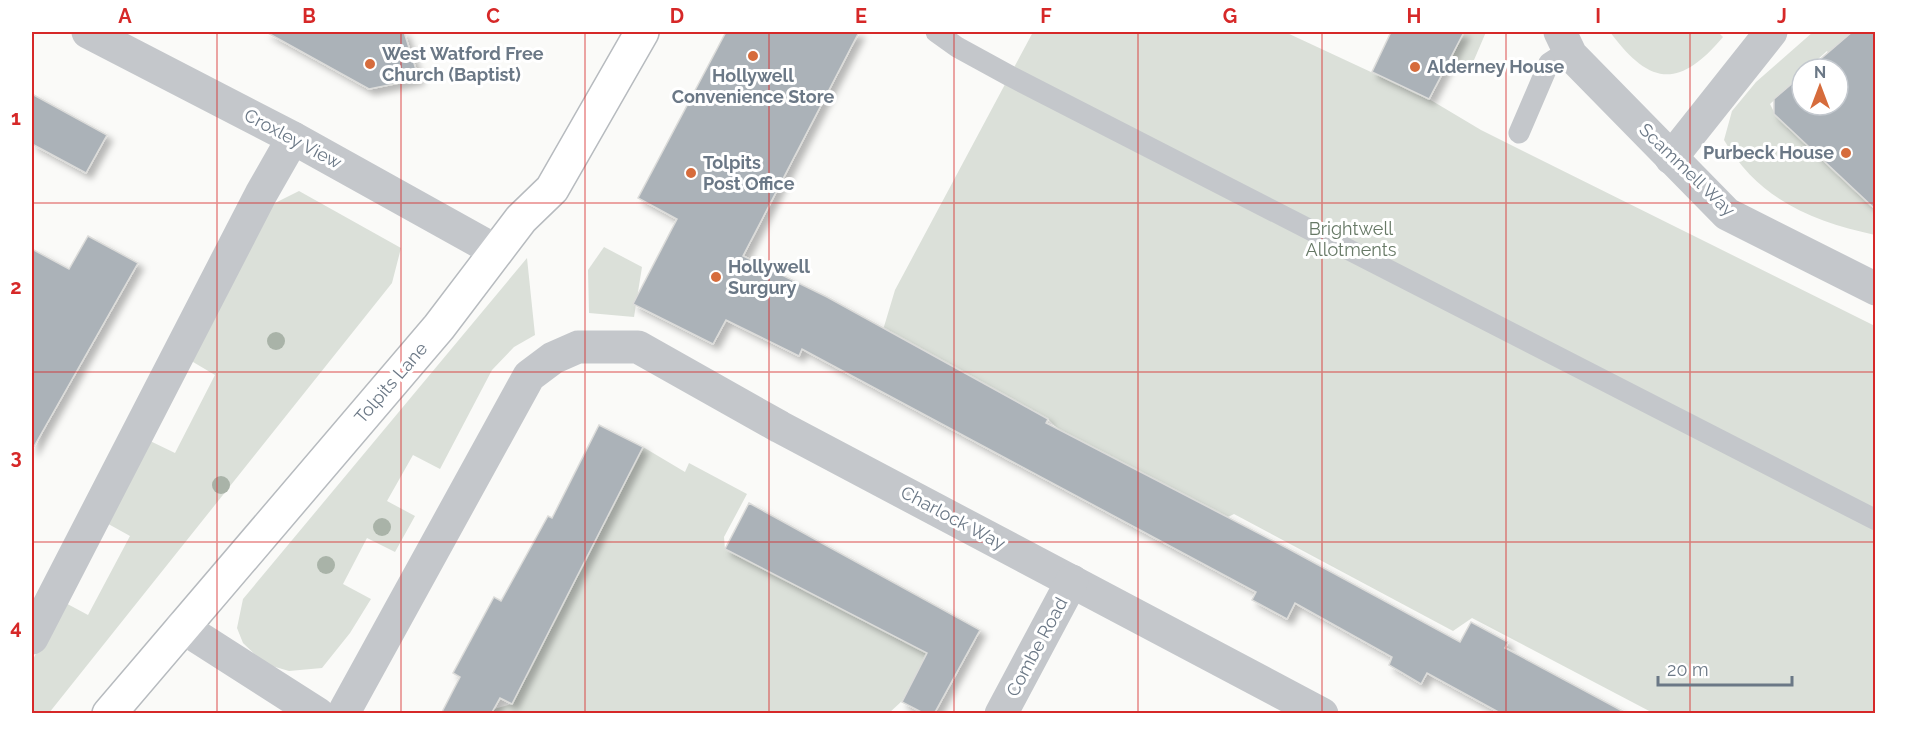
<svg xmlns="http://www.w3.org/2000/svg" width="1907" height="745" viewBox="0 0 1907 745" font-family="Raleway,sans-serif">
<defs>
<filter id="shadow"><feDropShadow dx="5.5" dy="5.5" stdDeviation="3" flood-color="#0004"/></filter>
</defs>
<rect width="100%" height="100%" fill="#fafaf8"/>
<g fill="#dbe0d9">
<path d="M1033 32H1285L1429 99 1481 130 1875 326V713H1653L1472 618 1453 631 1234 514 1226 518 1059 430 1048 419 883 330 895 290Z"/>
<path d="M1448 32H1486L1474 60 1462 70 1449 64 1461 38Z"/>
<path d="M1610 32H1718L1723 37C1679 89 1650 86 1610 32Z"/>
<path d="M1813 32H1852L1841 70 1827 51 1807 69H1802V74L1770 104 1776 116 1875 209V235C1811 221 1758 199 1724 140L1732 111 1756 82Z"/>
<path d="M299 191 401 248 392 283 49 713 32 714V662L60 600 88 615 130 536 103 521 146 439 175 453 215 375 188 359 267 207Z"/>
<path d="M604 247 642 267 634 317 589 313 588 270Z"/>
<path d="M527 258 535 335 514 347 492 370 440 469 413 455 387 501 415 516 395 552 367 538 343 584 371 599 350 633 322 668 289 671 265 664 243 643 237 628 243 599Z"/>
<path d="M643 447 685 472 689 463 747 494 724 537 725 549 900 639 932 644 902 701 889 713 491 714 494 709 512 704Z"/>
</g>
<g fill="#abb2b8" stroke="#dcdcda" stroke-width="1.5" filter="url(#shadow)">
<path d="M266 32H404L419 79 369 89Z"/>
<path d="M726 32H859L743 256 827 297 1048 419 1046 423 1287 548 1460 642 1471 622 1508 642 1505 648 1628 714H1502L1427 673 1421 684 1389 665 1392 657 1295 603 1287 619 1252 600 1256 592 802 349 799 356 726 320 713 344 633 304 677 219 638 198Z"/>
<path d="M1391 32H1464L1429 99 1372 72Z"/>
<path d="M1852 32H1875V209L1774 114V99L1802 75V105H1838V69H1809Z"/>
<path d="M32 94 107 135 86 173 32 144Z"/>
<path d="M88 236 138 263 32 450V249L69 269Z"/>
<path d="M599 425 643 447 512 704 500 698 491 714H441L460 677 453 673 494 597 501 601 548 516 552 518Z"/>
<path d="M749 503 980 630 934 714H925L902 702 927 653 725 549Z"/>
</g>
<g fill="none" stroke-linecap="round" stroke-linejoin="round">
<g stroke="#b7bbbf" stroke-width="36">
<path id="primary" d="M109 714 439 327 521 219 552 189 642 32"/>
</g>
<g stroke="#c4c7cb" stroke-width="21">
<path d="M936 32 957 47 1010 76 1876 520"/>
<path d="M1519 133 1549 63 1569 50"/>
</g>
<g stroke="#c4c7cb" stroke-width="33">
<path d="M88 32 293 138 496 251"/>
<path d="M1560 32 1571 55 1727 214 1876 289"/>
<path d="M1671 158 1771 32"/>
<path d="M182 627 318 714"/>
<path d="M32 638 261 194 293 138"/>
<path d="M343 714 529 376 553 358 578 347H638L780 427 1322 714"/>
<path d="M1001 714 1072 581"/>
</g>
<use href="#primary" stroke="#fff" stroke-width="33"/>
</g>
<g fill="#a9b3a8">
<circle cx="276" cy="341" r="9"/>
<circle cx="221" cy="485" r="9"/>
<circle cx="382" cy="527" r="9"/>
<circle cx="326" cy="565" r="9"/>
</g>
<path fill="none" stroke="#d62828" stroke-width="1.5" stroke-opacity="0.55" d="M217 32V714M401 32V714M585 32V714M769 32V714M954 32V714M1138 32V714M1322 32V714M1506 32V714M1690 32V714M32 203H1876M32 372H1876M32 542H1876"/>
<g fill="#d66c3c" stroke="#fff" stroke-width="2">
<circle cx="753" cy="56" r="6"/>
<circle cx="370" cy="64" r="6"/>
<circle cx="1415" cy="67" r="6"/>
<circle cx="1846" cy="153" r="6"/>
<circle cx="691" cy="173" r="6"/>
<circle cx="716" cy="277" r="6"/>
</g>
<g text-anchor="middle" stroke-width="6" stroke-linejoin="round" paint-order="stroke">
<g font-size="18" font-weight="bold" fill="#6b7886" stroke="#fff" text-anchor="start">
<text x="382" y="60">West Watford Free<tspan x="382" dy="21">Church (Baptist)</tspan></text>
<text x="1427" y="73">Alderney House</text>
<text x="753" y="82" text-anchor="middle">Hollywell<tspan x="753" dy="21">Convenience Store</tspan></text>
<text x="1834" y="159" text-anchor="end">Purbeck House</text>
<text x="703" y="169">Tolpits<tspan x="703" dy="21">Post Office</tspan></text>
<text x="728" y="273">Hollywell<tspan x="728" dy="21">Surgury</tspan></text>
</g>
<g font-size="18" fill="#6b7886" stroke="#fff">
<text transform="translate(293 139) rotate(28)" y="6">Croxley View</text>
<text transform="translate(1687 170) rotate(44)" y="6">Scammell Way</text>
<text transform="translate(391 383) rotate(-49)" y="6">Tolpits Lane</text>
<text transform="translate(953 518) rotate(28)" y="6">Charlock Way</text>
<text transform="translate(1037 647) rotate(-62)" y="6">Combe Road</text>
</g>
<g font-size="18" fill="#677966" stroke="#fff">
<text x="1351" y="235">Brightwell<tspan x="1351" dy="21">Allotments</tspan></text>
</g>
</g>
<rect width="1907" height="745" fill="none" stroke="#ffffff" stroke-width="66"/>
<g transform="translate(1820 87)"><circle r="28" fill="#ffffff" stroke="#c4c9cf" stroke-width="1.5"/>
<path d="M0-4.5L10 22L0 15L-10 22Z" fill="#d66c3c"/>
<text y="-9" font-size="16" font-weight="bold" text-anchor="middle" fill="#6b7886">N</text>
</g>
<path d="M1658 676v9h134v-9" fill="none" stroke="#6b7886" stroke-width="3"/>
<text x="1667" y="676" font-size="18" fill="#6b7886" stroke="#ffffff" stroke-width="4.5" paint-order="stroke">20 m</text>
<rect x="33" y="33" width="1841" height="679" fill="none" stroke="#d62828" stroke-width="2"/>
<g font-size="20" text-anchor="middle" font-weight="bold" fill="#d62828">
<text x="125" y="23">A</text>
<text x="309" y="23">B</text>
<text x="493" y="23">C</text>
<text x="677" y="23">D</text>
<text x="861" y="23">E</text>
<text x="1046" y="23">F</text>
<text x="1230" y="23">G</text>
<text x="1414" y="23">H</text>
<text x="1598" y="23">I</text>
<text x="1782" y="23">J</text>
<text x="16" y="125">1</text>
<text x="16" y="294">2</text>
<text x="16" y="464">3</text>
<text x="16" y="634">4</text>
</g>
</svg>
